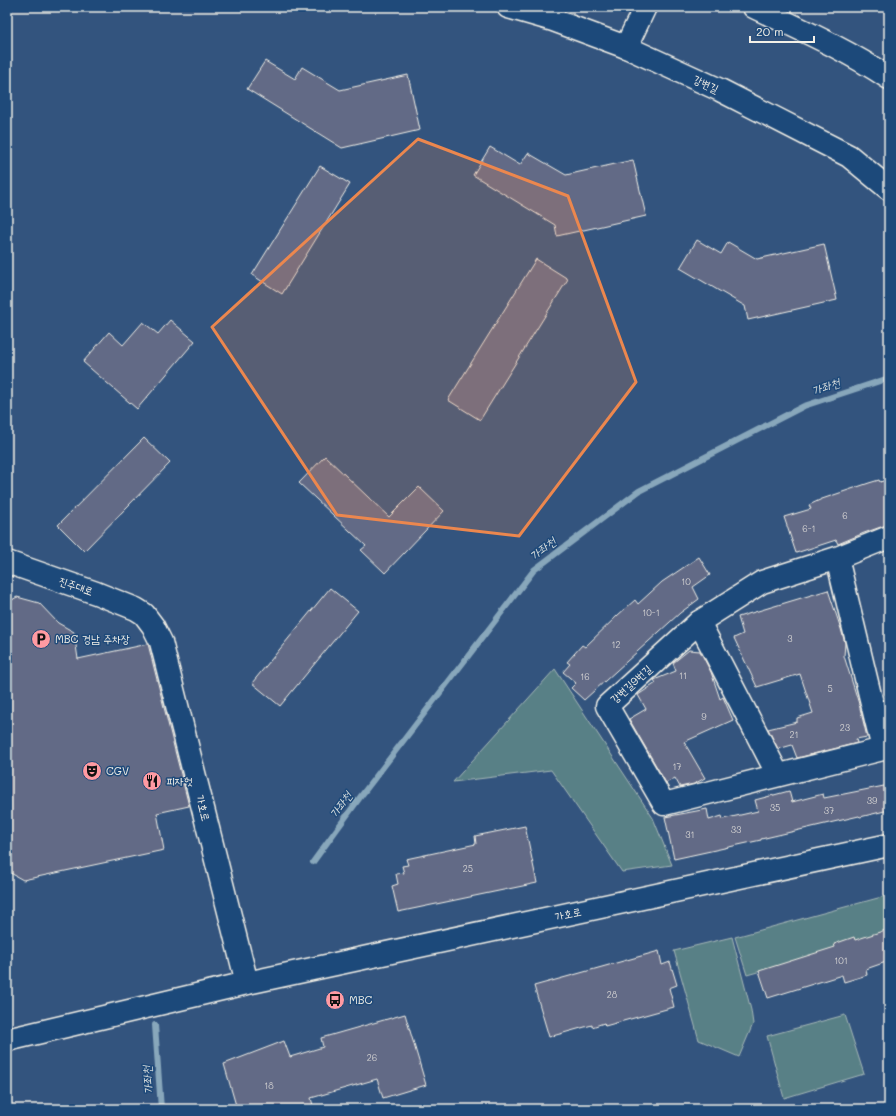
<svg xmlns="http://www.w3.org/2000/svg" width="896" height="1116" viewBox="0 0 896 1116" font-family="Mali,'Poor Story',sans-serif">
<rect width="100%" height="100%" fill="#33547e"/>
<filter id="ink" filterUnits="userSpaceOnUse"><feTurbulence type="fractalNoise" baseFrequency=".025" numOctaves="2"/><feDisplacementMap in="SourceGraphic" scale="8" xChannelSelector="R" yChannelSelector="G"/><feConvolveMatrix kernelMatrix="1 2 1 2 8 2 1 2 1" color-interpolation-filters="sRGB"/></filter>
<g filter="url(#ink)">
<g fill="#598086" stroke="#a6b8b7">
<path d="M555 669 653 818 672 865 622 872 551 770 453 782Z"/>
<path d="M889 895V935L747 975 735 937Z"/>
<path d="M732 937 751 1010 753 1024 739 1057 699 1040 674 951Z"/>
<path d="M845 1015 864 1074 784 1098 767 1036Z"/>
</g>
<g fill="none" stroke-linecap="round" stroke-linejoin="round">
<g stroke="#88a7bb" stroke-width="6">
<path d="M313 862 361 796 534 570 639 491 804 406 889 378"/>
<path d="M155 1025 161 1109"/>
</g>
</g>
<g fill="#626a86" stroke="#f4f1e8">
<path d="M265 61 295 79 302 67 340 90 408 75 420 130 342 148 247 89Z"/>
<path d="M490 147 520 165 528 153 566 175 633 160 646 216 557 236 555 225 473 175Z"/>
<path d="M320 166 350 184 282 294 252 275Z"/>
<path d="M697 240 721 254 728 242 757 259 824 244 837 300 748 320 745 306 680 268Z"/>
<path d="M536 259 568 279 480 420 448 400Z"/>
<path d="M170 320 195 341 137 409 83 362 109 332 123 345 143 322 158 334Z"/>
<path d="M144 438 170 463 84 551 58 525Z"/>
<path d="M325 456 389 517 419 487 444 511 385 573 361 550 366 546 299 483Z"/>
<path d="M889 479V524L864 533 838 544 836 540 796 553 784 517 811 509 809 505 822 499 869 483 879 480 880 482Z"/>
<path d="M699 557 710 575 693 587 699 599 680 613 584 700 571 688 576 683 563 672 570 664 567 662 582 645 585 647 618 615 635 600 638 604 662 582Z"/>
<path d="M330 588 358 611 280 706 252 683Z"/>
<path d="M828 590 841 629 845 643 844 656 859 704 867 737 856 739 857 743 797 758 792 745 778 749 768 729 797 722V718L813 713 800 674 757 687 734 638 743 634 738 617Z"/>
<path d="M17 597 39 603 58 623 74 632 78 659 148 644 189 806 157 813 164 850 23 880 7 871V603Z"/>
<path d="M689 650 700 651 711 672 720 699 723 697 733 720 684 742 705 778 694 784 680 787 675 778 666 783 629 719 646 709 638 695 656 683 654 680 676 671 673 663Z"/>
<path d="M889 785V810L860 817 859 816 761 839V840L674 859 665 817 707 809 709 820 722 816 723 819 758 811 755 800 789 791 792 802 823 794 824 798Z"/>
<path d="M525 826 537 883 398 912 392 886 398 884 396 874 404 873 402 866 408 865 406 859 476 844 475 836Z"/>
<path d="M889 929V961L866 969 867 975 844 982 842 975 768 998 759 971 835 947 834 944 854 937 855 940Z"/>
<path d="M659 951 662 965 670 962 677 985 669 988 674 1007 605 1026 604 1023 592 1027V1025L549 1037 534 986Z"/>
<path d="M405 1014 426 1085 383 1098 377 1079 311 1098 314 1109H237L224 1064 284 1041 290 1057 323 1047 321 1038Z"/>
</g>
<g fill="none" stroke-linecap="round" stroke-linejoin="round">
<g stroke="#f4f1e8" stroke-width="25">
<g id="minor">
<path d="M508 7 553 20 626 47 720 90 849 156 889 189"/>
<path d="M754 7C800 29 847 50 889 78"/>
<path d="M626 47 645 7"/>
<path d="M837 558 883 749 664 804 607 706 699 622 762 582 837 558 889 537"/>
<path d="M7 562 96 593 136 609 144 614 153 626 161 642 247 983"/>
<path d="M699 622 778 775"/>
<path d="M7 1040 247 983 889 845"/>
</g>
</g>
<use href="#minor" stroke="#1f4a7a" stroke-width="22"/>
</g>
</g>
<path fill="#ec874e" fill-opacity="0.2" stroke="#ec874e" stroke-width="3" stroke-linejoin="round" d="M418 139 568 196 636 382 519 536 337 515 212 327Z"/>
<defs>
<g id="parking-disc" transform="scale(1)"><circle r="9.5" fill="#ff9aa2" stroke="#1f4a7a"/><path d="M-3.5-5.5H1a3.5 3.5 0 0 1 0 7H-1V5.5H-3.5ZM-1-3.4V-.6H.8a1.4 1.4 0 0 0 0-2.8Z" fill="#111"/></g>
<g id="theatre-disc" transform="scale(1)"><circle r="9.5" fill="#ff9aa2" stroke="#1f4a7a"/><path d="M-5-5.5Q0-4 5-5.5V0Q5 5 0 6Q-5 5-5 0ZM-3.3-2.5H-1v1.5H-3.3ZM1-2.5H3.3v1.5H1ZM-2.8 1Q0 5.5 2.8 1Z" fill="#111"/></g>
<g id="restaurant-disc" transform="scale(1)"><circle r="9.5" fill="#ff9aa2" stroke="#1f4a7a"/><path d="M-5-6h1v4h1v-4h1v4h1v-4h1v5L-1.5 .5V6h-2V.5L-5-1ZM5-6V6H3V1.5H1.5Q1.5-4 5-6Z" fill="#111"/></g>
<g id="bus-disc" transform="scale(1)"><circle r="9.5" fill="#ff9aa2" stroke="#1f4a7a"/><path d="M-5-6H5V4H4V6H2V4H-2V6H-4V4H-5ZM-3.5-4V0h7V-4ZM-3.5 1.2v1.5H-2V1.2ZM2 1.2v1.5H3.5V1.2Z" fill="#111"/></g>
</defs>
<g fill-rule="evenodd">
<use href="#parking-disc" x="41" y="639"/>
<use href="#theatre-disc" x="92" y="771"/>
<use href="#restaurant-disc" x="152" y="781"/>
<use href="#bus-disc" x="335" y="1000"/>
</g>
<g text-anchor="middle" stroke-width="3" stroke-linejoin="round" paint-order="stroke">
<g font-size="9" fill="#d0cfd0">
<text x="845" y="519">6</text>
<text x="809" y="532">6-1</text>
<text x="686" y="585">10</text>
<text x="651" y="616">10-1</text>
<text x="790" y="642">3</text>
<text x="616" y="648">12</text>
<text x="683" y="679">11</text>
<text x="585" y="680">16</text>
<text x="830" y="692">5</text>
<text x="704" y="720">9</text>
<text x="845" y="731">23</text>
<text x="794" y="738">21</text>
<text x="677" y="770">17</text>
<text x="872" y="804">39</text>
<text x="775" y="811">35</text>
<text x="829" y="814">37</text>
<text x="736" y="833">33</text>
<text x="690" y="838">31</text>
<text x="468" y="872">25</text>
<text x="841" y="964">101</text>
<text x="612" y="998">28</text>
<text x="372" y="1061">26</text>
<text x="269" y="1089">18</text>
</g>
<g font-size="11" fill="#f4f1e8" stroke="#1f4a7a">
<text transform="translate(706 84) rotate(25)" y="4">강변길</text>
<text transform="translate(76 586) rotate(19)" y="4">진주대로</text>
<text transform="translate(631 684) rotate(-42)" y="4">강변길9번길</text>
<text transform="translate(203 808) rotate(76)" y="4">가호로</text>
<text transform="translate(568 914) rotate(-12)" y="4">가호로</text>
</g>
<g font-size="11" fill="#f4f1e8" stroke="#1f4a7a" text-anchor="start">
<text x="55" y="643">MBC 경남 주차장</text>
<text x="106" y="775">CGV</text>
<text x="166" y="785">피자헛</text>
<text x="349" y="1004">MBC</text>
</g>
<g font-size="12" font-style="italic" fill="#d9dedd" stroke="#1f4a7a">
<text transform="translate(826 387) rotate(-19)" y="4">가좌천</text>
<text transform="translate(543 549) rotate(-37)" y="4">가좌천</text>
<text transform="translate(341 805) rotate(-54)" y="4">가좌천</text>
<text transform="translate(148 1080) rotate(-94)" y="4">가좌천</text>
</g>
</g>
<rect width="896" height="1116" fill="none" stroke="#1f4a7a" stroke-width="24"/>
<rect x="12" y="12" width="872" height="1092" fill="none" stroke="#f4f1e8" stroke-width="1.5" filter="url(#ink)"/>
<path d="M750 36v6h64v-6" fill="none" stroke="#f4f1e8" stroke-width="2"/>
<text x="756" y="36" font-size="12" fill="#f4f1e8" stroke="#1f4a7a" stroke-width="3" paint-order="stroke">20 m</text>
</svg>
